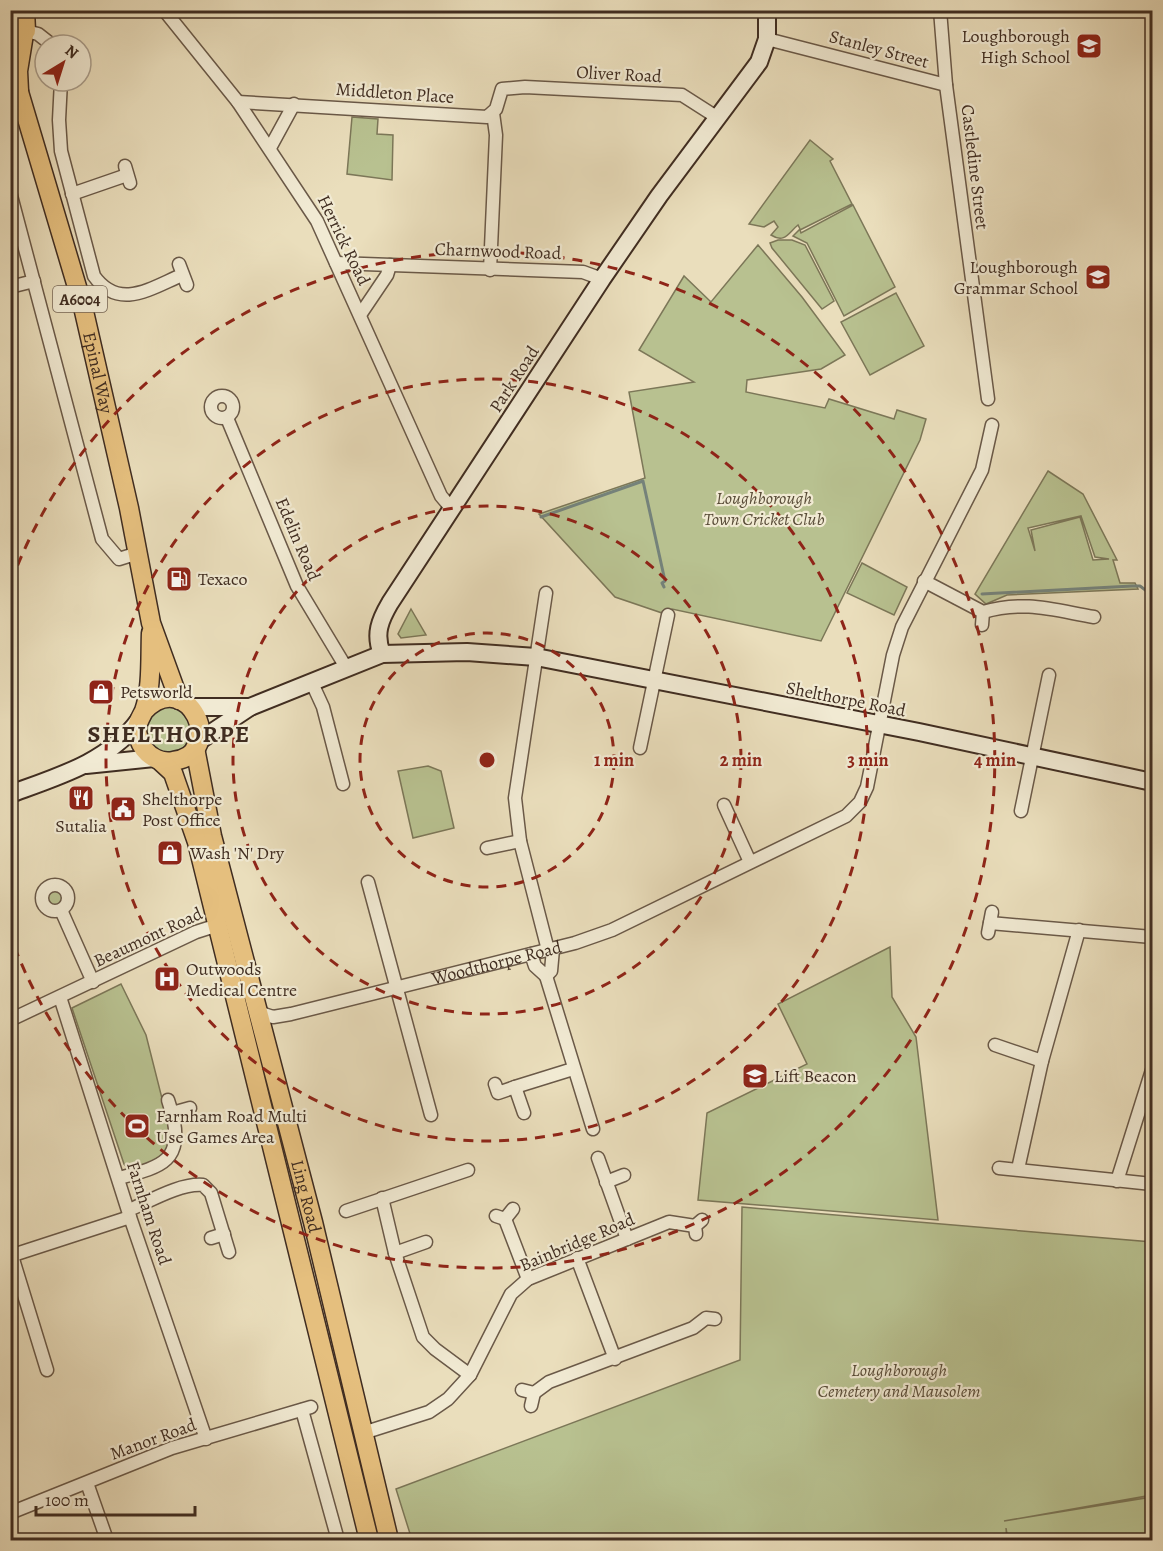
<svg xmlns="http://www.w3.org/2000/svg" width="1163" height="1551" viewBox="0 0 1163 1551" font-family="Alegreya,serif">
<rect width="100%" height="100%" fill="#eadebc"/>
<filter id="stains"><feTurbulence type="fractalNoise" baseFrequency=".00333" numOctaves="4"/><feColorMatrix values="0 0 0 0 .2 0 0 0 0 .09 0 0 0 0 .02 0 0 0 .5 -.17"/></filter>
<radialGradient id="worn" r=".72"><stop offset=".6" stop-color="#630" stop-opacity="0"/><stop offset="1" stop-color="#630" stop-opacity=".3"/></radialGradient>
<g fill="#b8c190" stroke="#7c7758" stroke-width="1.5" fill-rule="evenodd">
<path d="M352 117 378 119 377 134 393 135 392 180 347 174Z"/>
<path d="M810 140 833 159 830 161 852 204 800 230 801 233 853 205 895 287 844 316 807 243 793 236 800 229 798 225C789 232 785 244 771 235L778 227 774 221 764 227 749 224Z"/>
<path d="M778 240H792L805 245 834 301 822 309 772 248 770 243Z"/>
<path d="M758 245 802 297 845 355 821 369 747 380 746 392 825 408 829 399 894 419 897 410 926 419 920 440 821 641 672 609 668 615 615 597 539 514 645 478 629 392 694 382 639 350 684 276 711 302Z"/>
<path d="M896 293 924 346 870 375 841 322Z"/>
<path d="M1048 471 1083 494 1117 560H1113L1120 583H1135L1138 589 1007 595 986 604 975 594ZM1081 516 1095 557 1109 559 1093 560 1080 517 1031 530 1035 551 1028 528Z"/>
<path d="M862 563 907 587 894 615 847 593Z"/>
<path d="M411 609 426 635 401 638 398 634Z"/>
<circle cx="169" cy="730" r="23"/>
<path d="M428 766 441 771 454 828 413 838 398 771Z"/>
<circle cx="55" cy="898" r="13"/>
<path d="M890 947 892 997 916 1037 938 1220 698 1200 707 1113 807 1064 778 1004Z"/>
<path d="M121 984 146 1035 171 1134C169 1158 150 1166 128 1168L124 1164 72 1008Z"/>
<path d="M742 1207 1152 1242V1495L1004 1521 1152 1497V1540H1008L1006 1528 1007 1540H412L396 1489 740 1360Z"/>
</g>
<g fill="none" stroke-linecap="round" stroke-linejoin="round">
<g stroke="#75827a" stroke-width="3">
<path d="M541 517 643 481 665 581 662 583 664 587"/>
<path d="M982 594 1132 586H1140L1152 595"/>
</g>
<g stroke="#6a5948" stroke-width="15">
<g id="street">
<path d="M164 10 238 102 317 221 441 496 452 509"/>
<path d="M940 10 946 85 988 399"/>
<path d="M26 31 38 34 52 45"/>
<path d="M767 39 946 85"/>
<path d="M61 81 59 120 61 151 94 276C119 311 151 288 182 275"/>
<path d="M238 102 487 117 496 109 502 89 525 87 682 95 718 118"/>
<path d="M270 148 294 104"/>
<path d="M125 166 130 183"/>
<path d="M10 192 102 539 119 559 138 553"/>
<path d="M72 194 127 175"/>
<path d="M336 263 583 272 602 279"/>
<path d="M179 264 187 285"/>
<path d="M490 270 496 135 493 113"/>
<path d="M10 287 34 281"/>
<path d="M360 315 387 275 390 265"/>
<circle cx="222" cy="407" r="11"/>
<path d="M227 418 297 586 347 669"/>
<path d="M924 581 983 612C1024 600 1053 610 1094 617"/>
<path d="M546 593 515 798 520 841 548 950"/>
<path d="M982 625 983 612"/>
<path d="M312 683 323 707 343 784"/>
<path d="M640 748 668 615"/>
<path d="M724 805 750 862"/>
<path d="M1021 811 1049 675"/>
<path d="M487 848 520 841"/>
<path d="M368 882 431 1115"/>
<circle cx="55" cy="898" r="13"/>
<path d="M61 910 93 982"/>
<path d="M990 923 1152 937"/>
<path d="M988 933 992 912"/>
<path d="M531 954 535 966 546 976 551 971 553 949"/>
<path d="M546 976 593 1129"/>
<path d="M60 997 130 1217 206 1439"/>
<path id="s1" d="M258 1012 273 1017 291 1014 575 943 612 930 846 816 860 802 867 787 893 655 902 627 982 470 992 425"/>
<path d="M10 1020 196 932 218 925"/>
<path d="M995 1045 1042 1061"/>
<path d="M495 1084 498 1093 515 1087 524 1113"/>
<path d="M515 1087 573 1069"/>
<path d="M168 1100 172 1113"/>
<path d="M598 1158 627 1239"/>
<path d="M999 1168 1152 1184"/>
<path d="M1018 1169 1042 1061 1079 930"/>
<path d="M119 1178C160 1167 185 1162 172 1113L190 1108"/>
<path d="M1117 1181 1152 1070"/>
<path d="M606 1182 624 1175"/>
<path d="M382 1198 395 1253 423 1337 435 1349 470 1375"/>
<path d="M129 1210C150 1201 180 1183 203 1185L211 1193 229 1252"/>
<path d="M346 1211 468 1170"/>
<path d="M496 1216 505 1219 513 1209"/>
<path d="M505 1219 528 1279"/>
<path d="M696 1234 695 1226 702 1220"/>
<path d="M211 1238 224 1234"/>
<path d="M395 1253 426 1242"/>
<path d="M10 1256 130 1217"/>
<path d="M12 1256 47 1370"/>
<path d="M577 1258 615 1359"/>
<path d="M522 1390 534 1393 531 1406"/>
<path d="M534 1393 549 1382 693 1328 706 1318 715 1319"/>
<path d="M302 1410 338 1540"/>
<path d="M363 1433 429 1412 448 1399 470 1375 511 1294 528 1279 669 1222 695 1226"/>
<path d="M87 1483 107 1540"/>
<path d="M10 1513 172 1448 311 1407"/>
</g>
</g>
<g stroke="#402d21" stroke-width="20">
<g id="secondary">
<path d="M382 654C374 634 380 620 390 603L602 279 659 196 759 62 767 39V10"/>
<path d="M190 707H250"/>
<path d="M199 741 250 707 382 654 467 652 536 657 919 732 1152 782"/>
<path d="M86 765 154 758"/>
<path d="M10 794C57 777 109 762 139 720"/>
</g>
</g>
<g stroke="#402d21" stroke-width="21">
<g id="primary">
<path d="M15 43 26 31 25 10"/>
<path id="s2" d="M10 77 19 92 83 307 129 508 151 623 179 700"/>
<path d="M19 91 18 71 24 34"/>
<path d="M144 711C188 665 229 754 173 761 162 763 151 758 144 749 140 743 137 736 137 728 138 721 141 717 144 711 152 688 150 657 151 633"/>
<path id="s3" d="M195 748 212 836 313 1222 389 1540"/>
<path d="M160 761 173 773 197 842 369 1540"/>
</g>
</g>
<use href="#street" stroke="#f1ead3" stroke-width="12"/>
<use href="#secondary" stroke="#f1ead3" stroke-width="16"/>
<use href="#primary" stroke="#e5bf7e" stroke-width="18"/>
</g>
<g fill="none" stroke="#8f2418" stroke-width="3" stroke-dasharray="10 8">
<circle cx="487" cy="760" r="127"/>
<circle cx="487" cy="760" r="254"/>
<circle cx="487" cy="760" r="381"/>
<path d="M11 582A508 508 0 1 1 11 938"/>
</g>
<defs>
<g id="school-square" transform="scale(1.35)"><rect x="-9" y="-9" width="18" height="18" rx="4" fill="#8f2418" stroke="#f1ead3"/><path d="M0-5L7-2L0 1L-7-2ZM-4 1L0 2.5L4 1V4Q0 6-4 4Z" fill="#fff"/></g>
<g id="fuel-square" transform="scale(1.35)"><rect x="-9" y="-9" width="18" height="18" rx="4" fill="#8f2418" stroke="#f1ead3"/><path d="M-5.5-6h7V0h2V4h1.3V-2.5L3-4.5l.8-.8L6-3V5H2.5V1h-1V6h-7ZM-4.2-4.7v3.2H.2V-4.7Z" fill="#fff"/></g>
<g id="shop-square" transform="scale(1.35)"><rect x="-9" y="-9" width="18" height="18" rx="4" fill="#8f2418" stroke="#f1ead3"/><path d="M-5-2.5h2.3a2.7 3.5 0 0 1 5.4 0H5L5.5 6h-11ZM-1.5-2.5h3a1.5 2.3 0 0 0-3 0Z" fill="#fff"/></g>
<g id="restaurant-square" transform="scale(1.35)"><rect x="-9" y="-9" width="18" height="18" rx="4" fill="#8f2418" stroke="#f1ead3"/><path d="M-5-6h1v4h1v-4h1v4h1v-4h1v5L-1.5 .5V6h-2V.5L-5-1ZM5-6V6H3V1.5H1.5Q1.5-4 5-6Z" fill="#fff"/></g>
<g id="civic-square" transform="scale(1.35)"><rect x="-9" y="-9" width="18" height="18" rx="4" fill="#8f2418" stroke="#f1ead3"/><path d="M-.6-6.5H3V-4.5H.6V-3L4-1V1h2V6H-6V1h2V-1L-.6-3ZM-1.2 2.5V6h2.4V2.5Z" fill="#fff"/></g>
<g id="hospital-square" transform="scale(1.35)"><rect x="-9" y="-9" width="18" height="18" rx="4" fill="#8f2418" stroke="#f1ead3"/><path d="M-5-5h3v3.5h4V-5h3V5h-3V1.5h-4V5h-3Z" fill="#fff"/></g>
<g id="stadium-square" transform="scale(1.35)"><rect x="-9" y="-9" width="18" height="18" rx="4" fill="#8f2418" stroke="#f1ead3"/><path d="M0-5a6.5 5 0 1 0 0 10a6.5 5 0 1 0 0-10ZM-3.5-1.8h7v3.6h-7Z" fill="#fff"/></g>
</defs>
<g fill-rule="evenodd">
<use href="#school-square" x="1089" y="46"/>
<use href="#school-square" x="1098" y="277"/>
<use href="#fuel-square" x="179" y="579"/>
<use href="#shop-square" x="101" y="692"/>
<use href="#restaurant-square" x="81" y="798"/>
<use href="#civic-square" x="123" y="809"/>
<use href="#shop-square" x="170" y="853"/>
<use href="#hospital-square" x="167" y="979"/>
<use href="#school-square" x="755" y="1076"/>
<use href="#stadium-square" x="137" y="1126"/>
</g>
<g text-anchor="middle" stroke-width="4.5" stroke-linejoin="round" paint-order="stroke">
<rect fill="#f1ead3" stroke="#756656" stroke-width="1.5" x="53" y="286" width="54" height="26" rx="4.5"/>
<g font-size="16" font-weight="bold" fill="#402d21">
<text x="80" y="305">A6004</text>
</g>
<g font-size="18" fill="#402d21" stroke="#f1ead3" text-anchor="start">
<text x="1070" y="42" text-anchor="end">Loughborough<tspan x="1070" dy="21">High School</tspan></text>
<text x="1078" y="273" text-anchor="end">Loughborough<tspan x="1078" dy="21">Grammar School</tspan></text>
<text x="198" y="585">Texaco</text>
<text x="120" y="698">Petsworld</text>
<text x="142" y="805">Shelthorpe<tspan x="142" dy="21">Post Office</tspan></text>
<text x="81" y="832" text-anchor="middle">Sutalia</text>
<text x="190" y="859">Wash 'N' Dry</text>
<text x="186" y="975">Outwoods<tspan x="186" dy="21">Medical Centre</tspan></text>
<text x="774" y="1082">Lift Beacon</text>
<text x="156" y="1122">Farnham Road Multi<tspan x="156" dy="21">Use Games Area</tspan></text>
</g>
<g font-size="18" fill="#402d21" stroke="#f1ead3">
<text transform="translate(879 49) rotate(15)" y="6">Stanley Street</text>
<text transform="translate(619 74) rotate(3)" y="6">Oliver Road</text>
<text transform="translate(395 93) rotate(4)" y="6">Middleton Place</text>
<text transform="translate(975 167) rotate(83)" y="6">Castledine Street</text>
<text transform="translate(344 240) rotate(64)" y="6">Herrick Road</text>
<text transform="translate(498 251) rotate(2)" y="6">Charnwood Road</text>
<text dy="6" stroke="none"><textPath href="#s2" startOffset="309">Epinal Way</textPath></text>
<text transform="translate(514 379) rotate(-57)" y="6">Park Road</text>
<text transform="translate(298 539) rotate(67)" y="6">Edelin Road</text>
<text transform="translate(846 699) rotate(11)" y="6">Shelthorpe Road</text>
<text transform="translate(148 937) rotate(-25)" y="6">Beaumont Road</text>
<text dy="6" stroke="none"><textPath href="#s1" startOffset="246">Woodthorpe Road</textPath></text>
<text dy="6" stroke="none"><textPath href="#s3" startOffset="462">Ling Road</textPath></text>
<text transform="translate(149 1213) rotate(72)" y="6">Farnham Road</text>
<text transform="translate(577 1242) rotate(-23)" y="6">Bainbridge Road</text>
<text transform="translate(153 1439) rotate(-20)" y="6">Manor Road</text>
</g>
<g font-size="18" font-style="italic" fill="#584b37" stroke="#f1ead3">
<text x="764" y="504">Loughborough<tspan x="764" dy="21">Town Cricket Club</tspan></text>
<text x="899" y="1376">Loughborough<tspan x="899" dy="21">Cemetery and Mausolem</tspan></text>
</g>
<g font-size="24" font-weight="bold" letter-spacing="1.5" fill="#402d21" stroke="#f1ead3">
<text x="169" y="742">SHELTHORPE</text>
</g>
</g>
<circle cx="487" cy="760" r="9" fill="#8f2418" stroke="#f1ead3" stroke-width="3"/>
<g font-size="18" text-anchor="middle" font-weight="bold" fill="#8f2418" stroke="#f1ead3" stroke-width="4.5" stroke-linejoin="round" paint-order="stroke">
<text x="614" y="766">1 min</text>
<text x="741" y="766">2 min</text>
<text x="868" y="766">3 min</text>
<text x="995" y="766">4 min</text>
</g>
<rect width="1163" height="1551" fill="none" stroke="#eadebc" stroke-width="36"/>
<rect x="12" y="12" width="1139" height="1527" fill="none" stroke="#402d21" stroke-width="3"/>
<rect x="18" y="18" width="1127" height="1515" fill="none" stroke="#402d21" stroke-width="1.5"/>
<g transform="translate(63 63) rotate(38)"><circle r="28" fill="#f1ead3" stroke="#aa9e8c" stroke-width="1.5"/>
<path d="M0-4.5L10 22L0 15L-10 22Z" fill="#8f2418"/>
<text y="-9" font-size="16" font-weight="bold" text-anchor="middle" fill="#402d21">N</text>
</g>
<path d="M36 1506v9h159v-9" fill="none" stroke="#402d21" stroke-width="3"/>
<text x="45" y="1506" font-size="18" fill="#402d21" stroke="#f1ead3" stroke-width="4.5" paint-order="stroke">100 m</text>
<rect width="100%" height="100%" filter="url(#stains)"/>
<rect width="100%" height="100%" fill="url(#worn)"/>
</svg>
